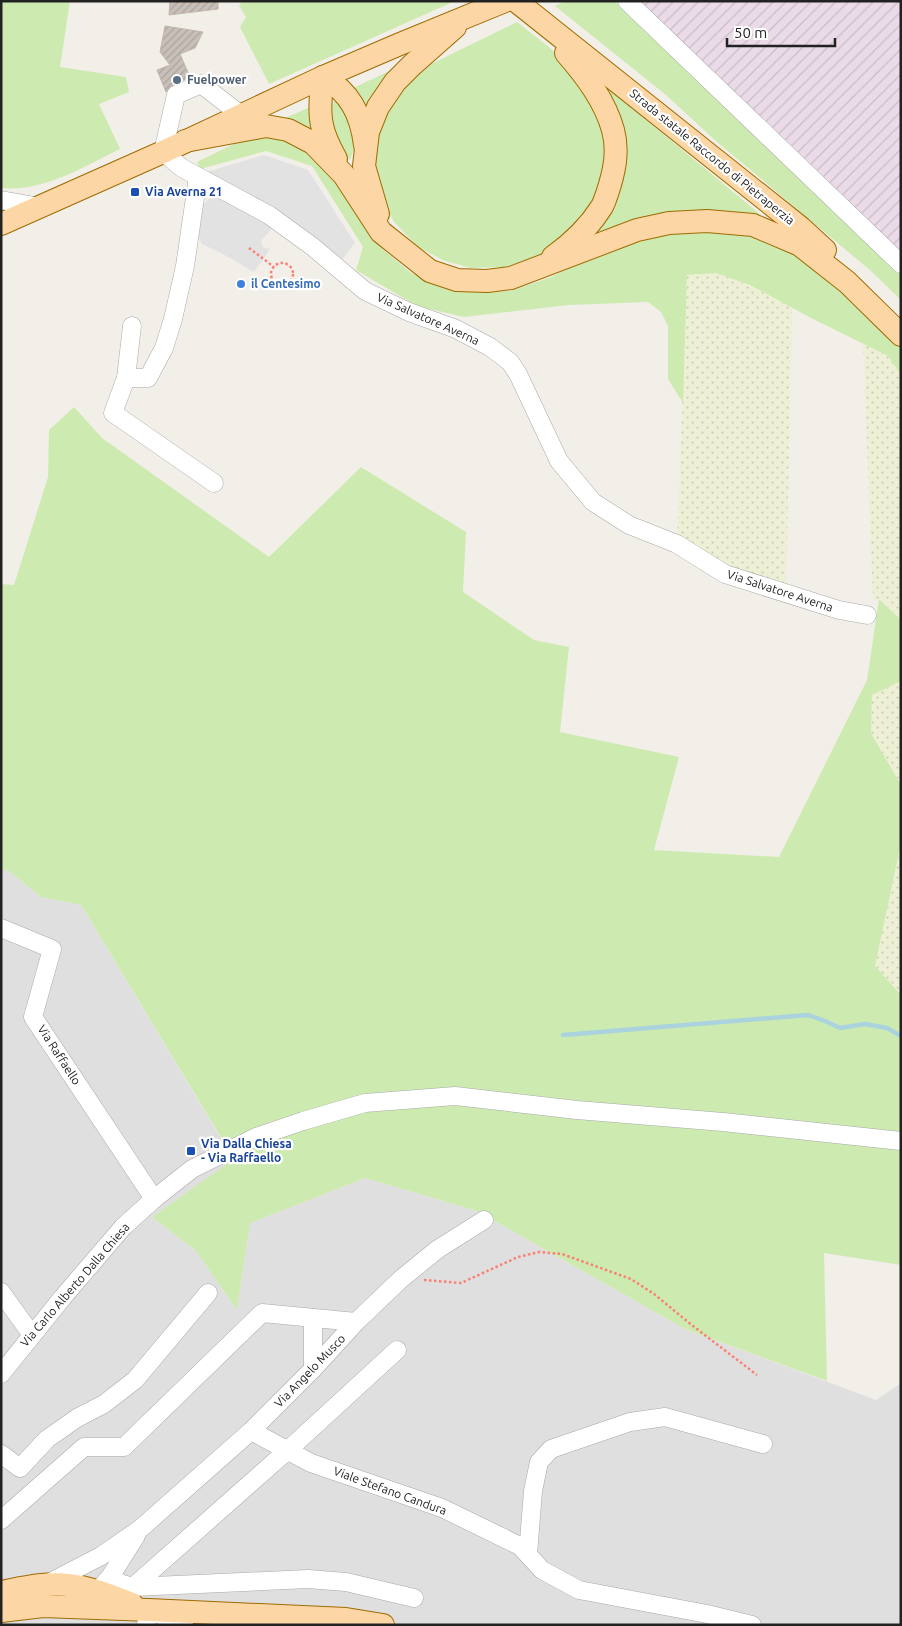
<svg xmlns="http://www.w3.org/2000/svg" width="902" height="1626" viewBox="0 0 902 1626" font-family="Ubuntu,sans-serif">
<defs>
<pattern id="industrial-furrows" width="10" height="10" patternUnits="userSpaceOnUse" patternTransform="scale(1.25)"><rect width="10" height="10" fill="#ebdbe8"/><path d="M-1 1l2-2M0 10L10 0M9 11l2-2" fill="none" stroke="#c9bcc7"/></pattern>
<pattern id="farmland-dots" width="8" height="8" patternUnits="userSpaceOnUse" patternTransform="scale(1.25)"><rect width="8" height="8" fill="#eef0d5"/><path d="M2 2h.1M6 6h.1" fill="none" stroke="#ccceb7" stroke-width="1.8" stroke-linecap="round"/></pattern>
<pattern id="building-hatch" width="6" height="6" patternUnits="userSpaceOnUse" patternTransform="scale(1.25)"><rect width="6" height="6" fill="#c7bfb8"/><path d="M-1 1l2-2M0 6l6-6M5 7l2-2" fill="none" stroke="#aba49e"/></pattern>
</defs>
<rect width="100%" height="100%" fill="#f2efe9"/>
<path fill="#e0dfdf" d="M1 868 10 872 41 897 81 905 234 1160 152 1217 196 1251 237 1309 250 1223 365 1178 477 1211 685 1329 876 1400 901 1383V1625H1Z"/>
<path fill="url(#industrial-furrows)" d="M627 1H901V264Z"/>
<g fill="url(#farmland-dots)">
<path d="M716 273 750 285 792 308 786 593 677 544 687 275Z"/>
<path d="M863 343 888 356 901 375V620L880 599 873 600Z"/>
<path d="M901 681V785L871 733 872 695Z"/>
<path d="M901 843V995L875 966Z"/>
</g>
<g fill="#cdebb0">
<path d="M1 1H70L60 67 126 77 129 92 99 104 120 149C83 167 44 192 1 188Z"/>
<path d="M242 1H455L269 84 240 27 246 17 239 6Z"/>
<path d="M565 1H615L901 274V300L871 271 717 142 666 95 555 6Z"/>
<path d="M517 22 549 47 573 72 607 133 606 183 568 237 537 257 504 267 471 268 445 261 418 247 394 222 379 195 374 170 375 138 394 95 429 65Z"/>
<path d="M398 67 366 115 351 89Z"/>
<path d="M611 91 761 215 759 217 588 241 607 212 609 97Z"/>
<path d="M334 101 340 103 347 112 356 143 350 160 336 142 330 113Z"/>
<path d="M313 106 317 134 285 118Z"/>
<path d="M284 136 313 151 337 178 363 223 384 250 411 273 438 285 474 292 511 291 551 277 610 248 644 236 726 230 765 239 799 252 901 343V375L888 356 811 318 750 285 716 273 687 275 683 403 668 379V326L661 312 648 302 569 305 464 317 417 306 356 270 363 247 312 166 266 151 200 169 197 162 244 139Z"/>
<path d="M74 407 102 438 269 557 361 467 466 532 463 592 534 640 569 647 560 732 679 757 654 850 779 857 867 680 879 599 901 620V681L872 695 871 733 901 785V843L875 966 901 995V1265L824 1253 827 1381 685 1329 477 1211 365 1178 250 1223 237 1310 196 1251 152 1217 234 1159 81 905 41 897 10 872 1 868V584L14 585 48 477 49 430Z"/>
</g>
<path fill="#e2e2e2" d="M264 155 308 170 355 243 333 272 283 232 272 228 261 241 263 247 270 249 254 272 221 253 202 244 194 228 198 209 213 195 203 173Z"/>
<g fill="none" stroke-linecap="round" stroke-linejoin="round">
<path stroke="#aad3df" stroke-width="4.5" d="M563 1035 808 1015 825 1021 840 1028 865 1024 887 1028 901 1036"/>
</g>
<g fill="url(#building-hatch)" stroke="#c4b6ab">
<path d="M170 1H218V9L169 15Z"/>
<path d="M165 26 203 32 195 48 180 54 190 77 171 86 166 92 157 70 170 65 160 52Z"/>
</g>
<g fill="none" stroke-linecap="round" stroke-linejoin="round">
<g stroke="#a9a9a9" stroke-width="19">
<g id="minor">
<path d="M627 1 901 264"/>
<path d="M241 115 201 84 176 95 163 152 182 168 269 215 313 247 365 291 409 312 456 329 490 347 510 362 518 374 559 461 593 502 629 525 677 544 725 574 839 610 867 615"/>
<path d="M1 200 40 207"/>
<path d="M132 326 126 378 113 413 214 483"/>
<path d="M126 378H148L164 348 173 319 185 266 198 177"/>
<path d="M1 928 52 949 33 1017 154 1199"/>
<path d="M1 1292 32 1335"/>
<path d="M313 1318V1369"/>
<path d="M1 1374 63 1297 123 1227 154 1199 192 1169 256 1137 303 1121 365 1103 455 1096 577 1110 723 1122 901 1141"/>
<path d="M251 1431 311 1463 442 1508 520 1546 542 1570 579 1590 707 1614 752 1625"/>
<path d="M1 1454 20 1468 47 1439 77 1418 104 1404 135 1380 208 1293"/>
<path d="M1 1520 84 1447H124L262 1313 356 1322"/>
<path d="M528 1554 533 1491 539 1462 551 1449 630 1422 665 1417 763 1444"/>
<path d="M110 1577 122 1584 133 1587 308 1579 346 1582 414 1598"/>
<path d="M47 1584 101 1556 140 1529 251 1431 313 1369 356 1322 401 1279 438 1249 484 1220"/>
<path d="M103 1585 110 1577 136 1536"/>
<path d="M133 1587 288 1450 397 1350"/>
<path d="M146 1625 149 1610 184 1625"/>
</g>
</g>
<g stroke="#a06b00" stroke-width="24">
<g id="major">
<path d="M516 1 801 228 825 250"/>
<path d="M323 77C321 91 319 112 322 125 324 137 330 148 336 159"/>
<path d="M323 77C350 92 361 114 365 145"/>
<path d="M185 141 266 126 288 130 313 143 344 175 381 232 430 271 457 280 487 281 511 278 637 230 669 223 707 221 753 225 800 245 847 282 901 335"/>
<path d="M378 214 364 166 368 132 378 107 395 82 412 65 455 27"/>
<path d="M1 224 163 152 323 77 400 44 505 1"/>
<path d="M553 257C571 244 589 227 601 208 604 204 605 199 607 194 614 173 619 152 613 130 605 101 586 76 566 53"/>
<path d="M1 1592C22 1588 46 1582 68 1585 90 1587 111 1596 132 1604"/>
<path d="M1 1611 43 1606 149 1610 346 1619 383 1625"/>
</g>
</g>
<g stroke="#fa8072" stroke-width="2.5" stroke-dasharray="2.5 2.5" stroke-linecap="butt">
<path d="M249 248 274 267"/>
<circle cx="282" cy="274" r="11"/>
<path d="M424 1280 461 1283 518 1257 539 1252 562 1254 631 1279 654 1294 693 1326 757 1375"/>
</g>
<use href="#minor" stroke="#fff" stroke-width="18"/>
<use href="#major" stroke="#fcd6a4" stroke-width="22"/>
</g>
<circle fill="#5c6f8a" stroke="#fff" stroke-width="2" cx="177" cy="80" r="5"/>
<g fill="#1a4fb4" stroke="#fff" stroke-width="2">
<rect x="130" y="187" width="10" height="10" rx="2.5"/>
<rect x="186" y="1146" width="10" height="10" rx="2.5"/>
</g>
<circle fill="#3f7fe0" stroke="#fff" stroke-width="2" cx="241" cy="284" r="5"/>
<g text-anchor="middle" stroke-width="4.5" stroke-linejoin="round" paint-order="stroke">
<g font-size="12" font-weight="bold" fill="#4e5e75" stroke="#fff" text-anchor="start">
<text x="187" y="84">Fuelpower</text>
</g>
<g font-size="12" fill="#222" stroke="#fff">
<text transform="translate(712 157) rotate(39)" y="4">Strada statale Raccordo di Pietraperzia</text>
<text transform="translate(428 319) rotate(24)" y="4">Via Salvatore Averna</text>
<text transform="translate(780 591) rotate(18)" y="4">Via Salvatore Averna</text>
<text transform="translate(59 1055) rotate(57)" y="4">Via Raffaello</text>
<text transform="translate(75 1285) rotate(-49)" y="4">Via Carlo Alberto Dalla Chiesa</text>
<text transform="translate(310 1371) rotate(-46)" y="4">Via Angelo Musco</text>
<text transform="translate(390 1491) rotate(20)" y="4">Viale Stefano Candura</text>
</g>
<g font-size="12" font-weight="bold" fill="#164399" stroke="#fff" text-anchor="start">
<text x="145" y="196">Via Averna 21</text>
<text x="201" y="1148">Via Dalla Chiesa<tspan x="201" dy="14">- Via Raffaello</tspan></text>
</g>
<g font-size="12" font-weight="bold" fill="#366cbe" stroke="#fff" text-anchor="start">
<text x="251" y="288">il Centesimo</text>
</g>
</g>
<rect width="902" height="1626" fill="none" stroke="#222222" stroke-width="5"/>
<path d="M727 38v8h108v-8" fill="none" stroke="#222222" stroke-width="2.5"/>
<text x="734" y="38" font-size="15" fill="#222222" stroke="#ffffff" stroke-width="4" paint-order="stroke">50 m</text>
</svg>
